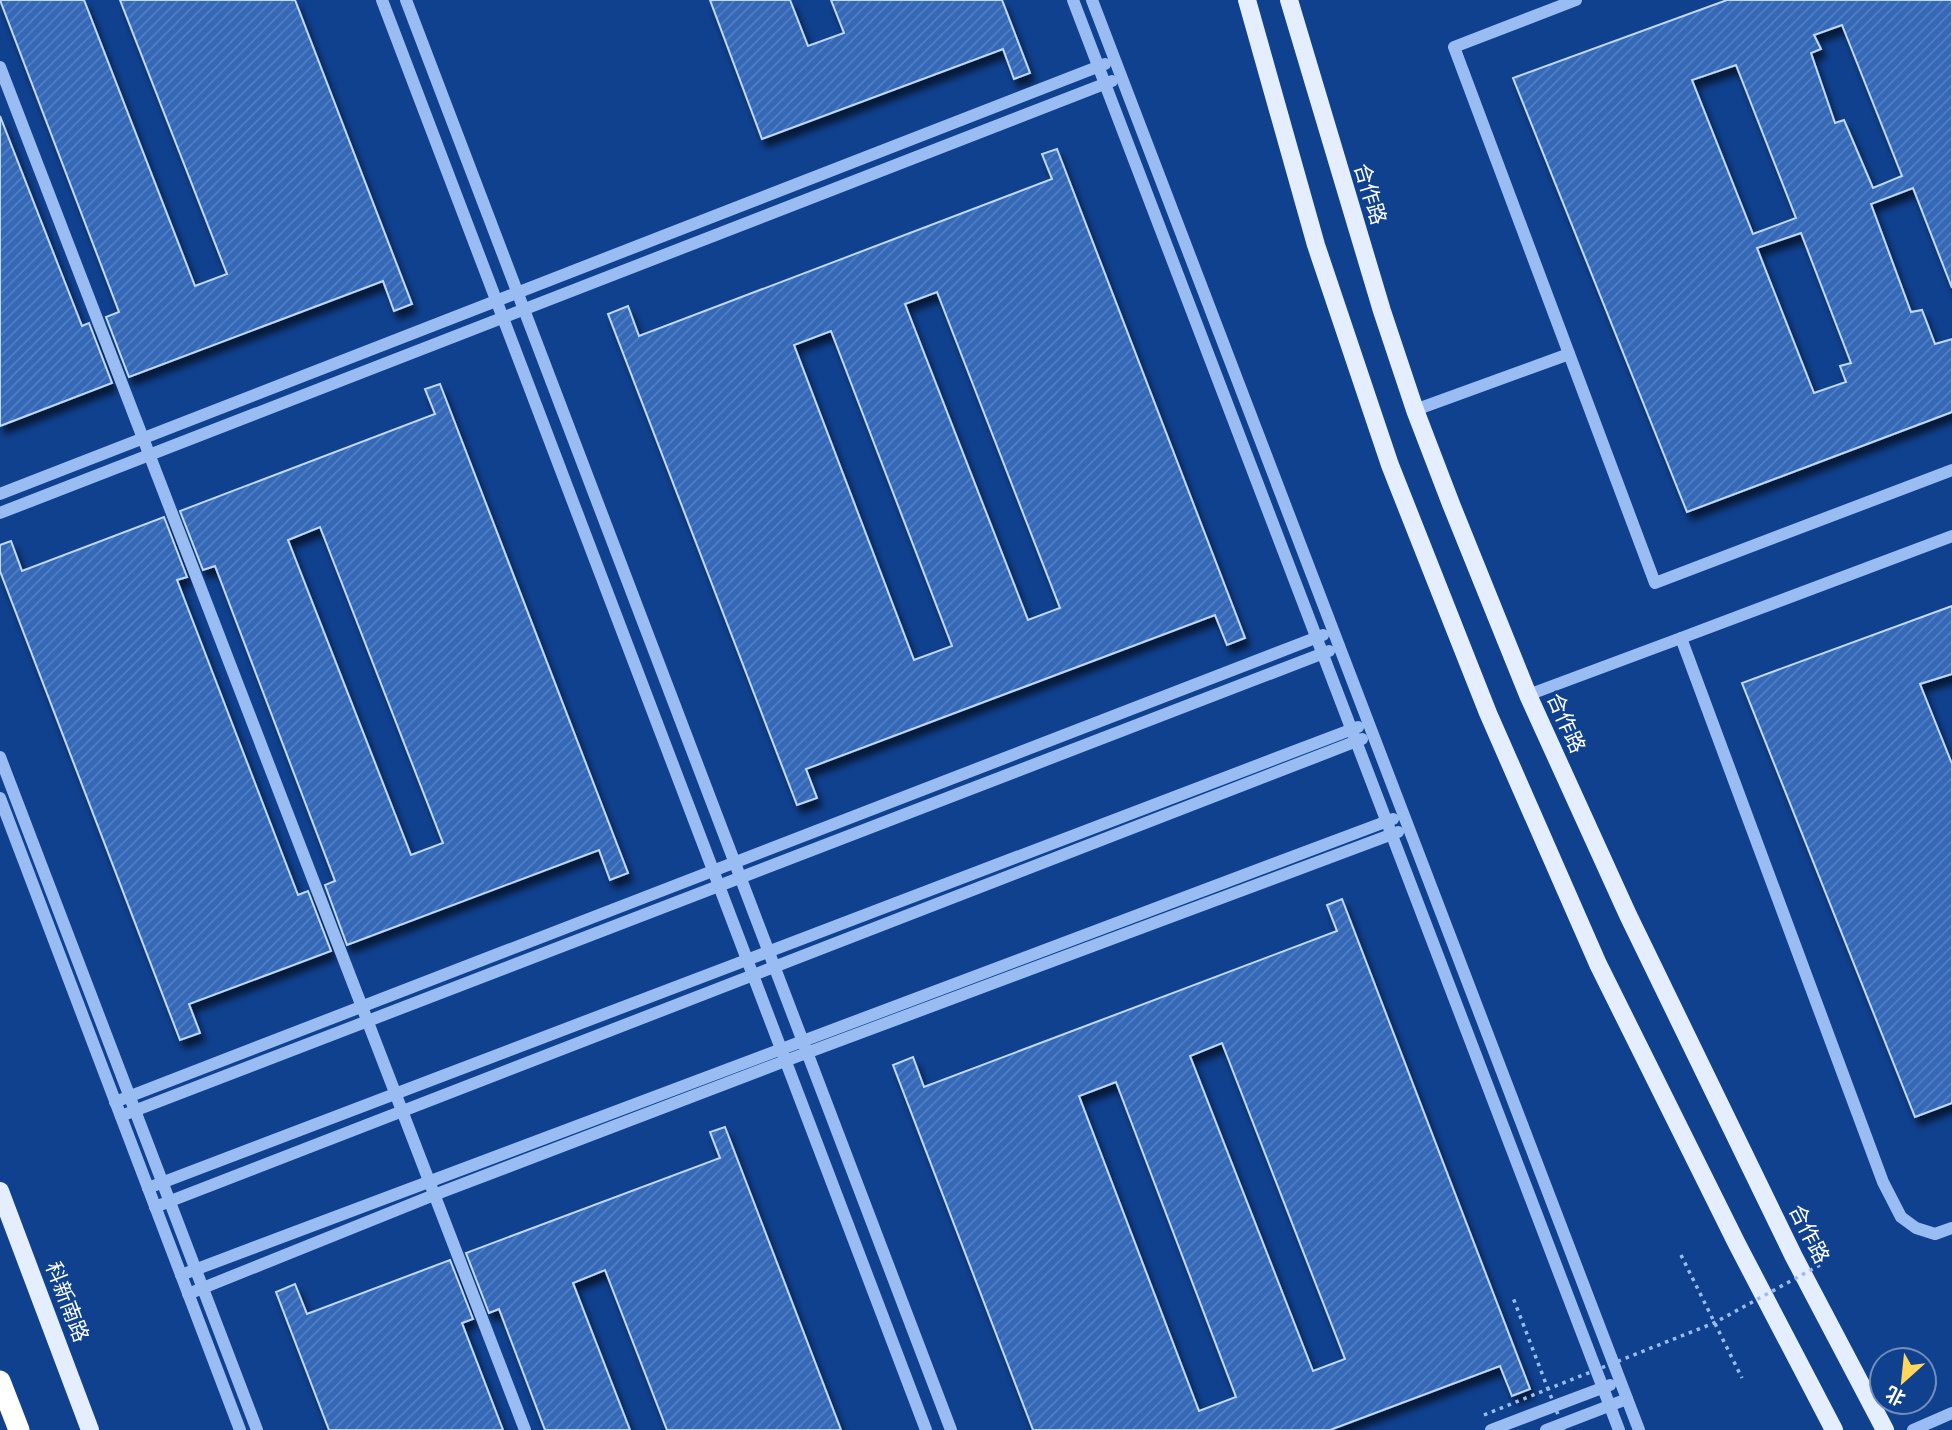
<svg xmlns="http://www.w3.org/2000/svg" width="1952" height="1430" viewBox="0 0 1952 1430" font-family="'PT Sans','Noto Sans SC',sans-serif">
<defs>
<pattern id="building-hatch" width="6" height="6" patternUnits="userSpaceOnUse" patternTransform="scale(1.75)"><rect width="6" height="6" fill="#3468b7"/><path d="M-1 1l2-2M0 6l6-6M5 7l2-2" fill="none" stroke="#527fc2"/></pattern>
<filter id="shadow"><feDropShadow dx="4.5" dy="8" stdDeviation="3.5" flood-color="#0009"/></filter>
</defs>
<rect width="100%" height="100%" fill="#10418f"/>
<g fill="url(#building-hatch)" stroke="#c0d9fe" stroke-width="2" fill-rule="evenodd" filter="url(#shadow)">
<path d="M0 0H84L195 286 227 274 120 0H295L412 304 394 311 383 281 129 377 106 317 119 312Z"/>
<path d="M710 0H790L808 46 844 33 831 0H1002L1030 73 1014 79 1003 49 762 139Z"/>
<path d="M1727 0H1952V288L1913 188 1871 204 1911 312 1922 310 1935 344 1952 339V412L1687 512 1513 78ZM1842 25 1902 176 1873 188 1844 120 1835 123 1811 53 1821 49 1814 35ZM1736 65 1796 218 1753 234 1692 80ZM1801 233 1851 363 1840 366 1846 382 1814 393 1757 248Z"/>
<path d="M0 116 82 326 89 323 112 383 0 426Z"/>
<path d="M1057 149 1245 638 1227 645 1215 615 806 769 817 798 797 805 608 314 628 306 639 336 1052 179 1042 154ZM937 292 1060 608 1028 620 905 304ZM831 331 952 646 914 660 794 345Z"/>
<path d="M440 384 628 873 610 880 599 850 347 945 325 885 335 881 215 566 203 570 180 511 435 414 425 389ZM320 527 443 843 411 855 288 540Z"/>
<path d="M164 517 187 577 177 580 298 895 308 891 331 951 189 1004 200 1033 180 1040 0 571V545L11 541 22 571Z"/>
<path d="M1952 606V674L1920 684 1952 764V1103L1915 1117 1742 683Z"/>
<path d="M1342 899 1530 1389 1512 1396 1500 1366 1330 1430H1033L893 1065 913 1057 924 1087 1337 931 1327 905ZM1222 1043 1345 1359 1313 1371 1190 1056ZM1116 1082 1236 1397 1199 1411 1079 1096Z"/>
<path d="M725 1127 841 1430H667L605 1270 573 1283 630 1430H545L499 1309 489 1313 466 1253 720 1158 710 1132Z"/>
<path d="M450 1260 473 1319 462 1323 503 1430H329L276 1292 295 1284 307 1314Z"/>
</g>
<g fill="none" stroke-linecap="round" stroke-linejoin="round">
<g stroke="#99bdf3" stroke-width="3.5" stroke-dasharray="3.5 5" stroke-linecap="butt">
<path d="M1681 1255 1742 1378"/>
<path d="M1484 1415 1548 1389 1512 1295"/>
</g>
<g stroke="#99bdf3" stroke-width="12">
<path d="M382 0 926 1430"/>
<path d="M406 0 951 1430"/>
<path d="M1073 0 1619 1430"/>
<path d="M1092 0 1639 1430"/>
<path d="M1576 0 1454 47 1655 583 1952 470"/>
<path d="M0 67 525 1430"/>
<path d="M1415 410 1569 354"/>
<path d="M0 494 1105 64"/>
<path d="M0 513 1112 81"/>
<path d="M1952 536 1681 638 1883 1182 1901 1217 1916 1228 1935 1234 1952 1228"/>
<path d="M1528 695 1681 638"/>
<path d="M0 757 257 1430"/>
<path d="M0 798 240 1430"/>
<path d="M115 1102 1323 635"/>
<path d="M121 1116 1329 651"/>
<path d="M148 1188 1358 727"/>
<path d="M155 1207 1362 739"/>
<path d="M181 1275 1393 819"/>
<path d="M188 1294 434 1195 785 1061 1398 832"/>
<path d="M1491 1430 1610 1385"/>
<path d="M1546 1430 1627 1399"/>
<path d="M1913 1430 1952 1413"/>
</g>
<g stroke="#e5eeff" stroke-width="18">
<path d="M1247 0 1316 245 1390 465 1488 713 1598 964 1737 1244 1834 1430"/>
<path d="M1289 0 1382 311 1415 410 1451 504 1528 695 1628 915 1794 1257 1885 1430"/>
<path d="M0 1191 90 1430"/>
</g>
<path stroke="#fff" stroke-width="21" d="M0 1381 19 1430"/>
<path stroke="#99bdf3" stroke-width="3.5" stroke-dasharray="3.5 5" stroke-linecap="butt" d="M1564 1430 1548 1389 1714 1323 1820 1265"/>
</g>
<g text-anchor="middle" stroke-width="6" stroke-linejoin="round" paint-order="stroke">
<g font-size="21" fill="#fff" stroke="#10418f">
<text transform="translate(1370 194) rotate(73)" y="7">合作路</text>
<text transform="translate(1566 723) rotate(66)" y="7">合作路</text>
<text transform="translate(1809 1234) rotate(63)" y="7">合作路</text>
<text transform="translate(67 1302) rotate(69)" y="7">科新南路</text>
</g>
</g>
<g transform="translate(1903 1381) rotate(207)"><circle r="33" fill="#10418f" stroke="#708dbc" stroke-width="2"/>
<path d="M0-5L12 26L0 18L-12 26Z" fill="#ffd75b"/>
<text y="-10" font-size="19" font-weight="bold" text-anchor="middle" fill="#ffffff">北</text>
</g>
</svg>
